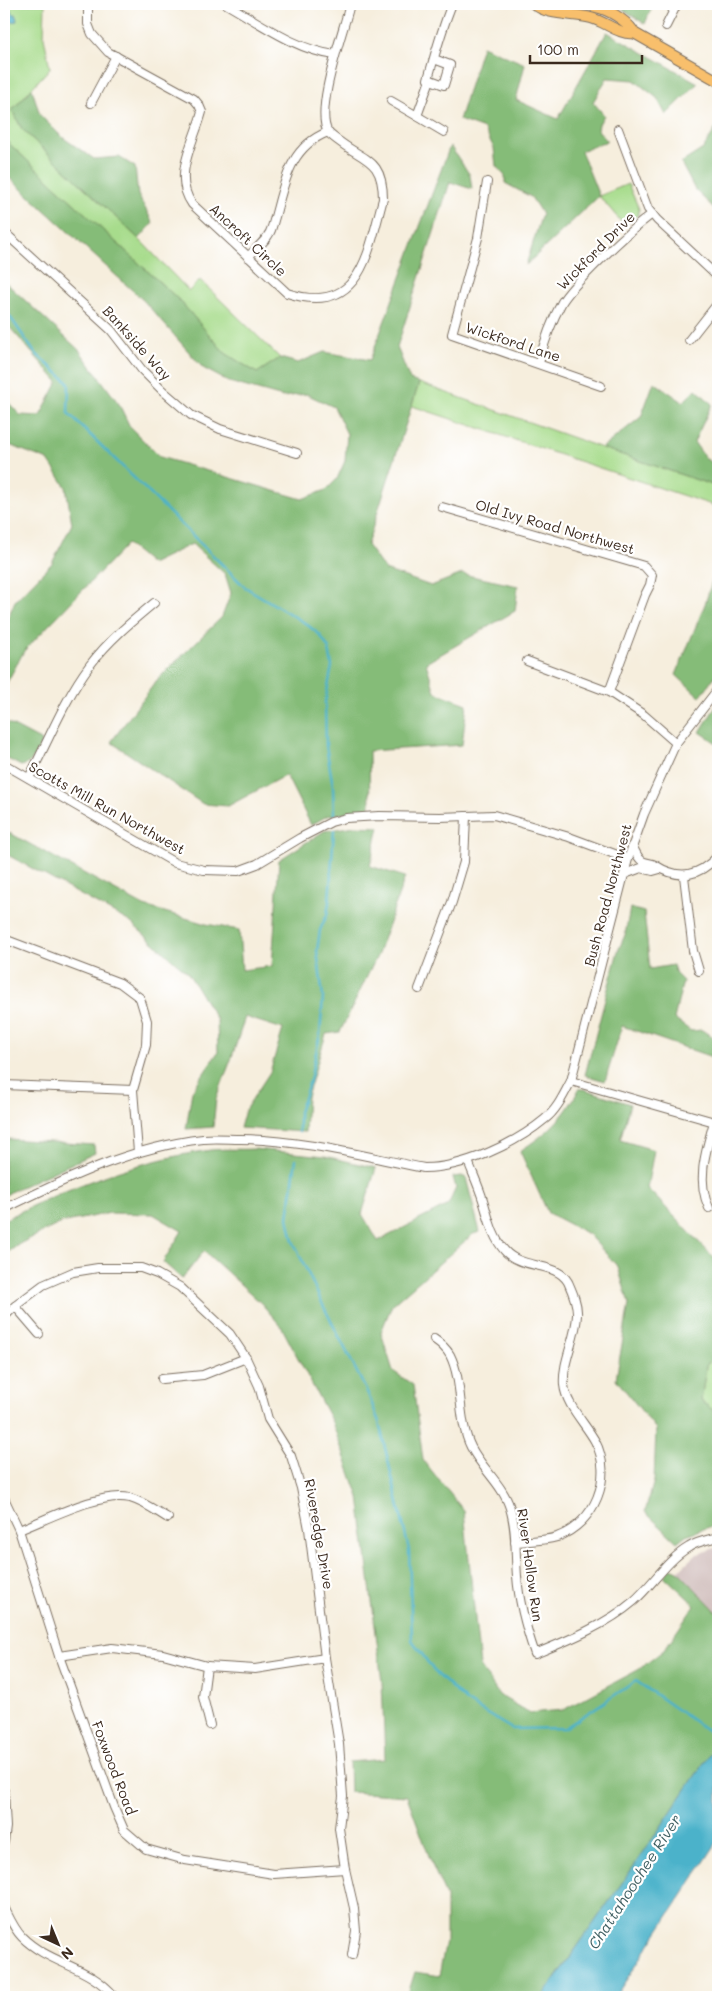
<svg xmlns="http://www.w3.org/2000/svg" width="722" height="2001" viewBox="0 0 722 2001" font-family="Mali,sans-serif">
<rect width="100%" height="100%" fill="#fff"/>
<filter id="ink" filterUnits="userSpaceOnUse"><feTurbulence type="fractalNoise" baseFrequency=".02" numOctaves="2"/><feDisplacementMap in="SourceGraphic" scale="10" xChannelSelector="R" yChannelSelector="G"/><feConvolveMatrix kernelMatrix="1 2 1 2 8 2 1 2 1" color-interpolation-filters="sRGB"/></filter>
<filter id="wash" filterUnits="userSpaceOnUse"><feTurbulence type="fractalNoise" baseFrequency=".0096" numOctaves="4" result="noise"/><feDisplacementMap in="SourceGraphic" scale="20" xChannelSelector="R" yChannelSelector="G"/><feGaussianBlur stdDeviation="1.12" result="paint"/><feColorMatrix in="noise" values="0 0 0 0 0 0 0 0 0 0 0 0 0 0 0 0 0 1.4 0 .05"/><feComposite in="paint" operator="in"/></filter>
<g filter="url(#wash)">
<rect width="100%" height="100%" fill="#f6eedd"/>
<path fill="#d1bfbd" d="M718 1547V1613L678 1571 695 1555Z"/>
<g fill="#a7dc8c" stroke="#718355">
<path d="M4 4H45L44 37 50 68 12 110 22 129 139 239 189 291 200 280 280 358 257 373 225 353 180 301 4 139Z"/>
<path d="M628 184 639 209 638 215 624 225 599 196Z"/>
<path d="M419 383 602 448 718 487V507L412 406Z"/>
<path d="M718 1350V1414L701 1401 706 1366Z"/>
</g>
<g fill="#85bc78" stroke="#60734b">
<path d="M615 4H653L645 24Z"/>
<path d="M607 32 698 83 666 115 657 98 634 80 607 78 593 102 604 115 599 124 598 130 607 141 581 151 599 196 526 265 542 214 531 197 505 183V176L496 166 494 148 484 129 459 120 482 46 525 64 516 100 558 119Z"/>
<path d="M32 89 40 115 62 137 94 159 119 157 135 167 138 195 153 223 139 239 22 129 12 110Z"/>
<path d="M718 125V212L695 190 681 163 703 149Z"/>
<path d="M4 139 180 301 225 353 257 373 280 358 298 363 324 352 370 360 450 146 470 175 472 189 450 182 397 347 410 380 419 383 367 545 385 570 431 586 462 574 518 586 515 611 426 663 435 692 467 704 462 745 369 751 370 809 327 816 311 825 286 775 228 806 203 804 111 742 157 680 222 617 231 593 225 574 192 544 151 564 127 544 24 651 4 688V627L15 601 52 563 72 524 66 487 48 460 4 443V406L8 402 20 415 40 416 58 382 4 321V281L79 350 119 404 130 427 160 457 302 499 326 490 337 479 345 461 347 434 334 407 306 394 283 397 229 382 203 368 144 301 4 173Z"/>
<path d="M654 382 683 402 696 389 712 404 694 442 706 459 718 466V487L602 448 641 417Z"/>
<path d="M718 562V672L700 697 676 675 705 604Z"/>
<path d="M718 703V744L700 732Z"/>
<path d="M4 721 42 741C37 752 33 764 21 766L4 757Z"/>
<path d="M355 826 379 827 370 866 405 877 378 954 340 1032 326 1034 307 1097 305 1132 240 1128 245 1110 270 1072 283 1029 245 1017 232 1057 216 1099 213 1127 186 1129 192 1091 218 1052 217 1020 188 973 130 922 4 853V830L144 906 206 924 239 930 242 970 272 966 279 860 324 831Z"/>
<path d="M630 908 644 912 650 969 673 965 676 974 683 981 674 1019 691 1031 702 1030 718 1041V1052L712 1057 622 1026 605 1081 585 1075 618 951 625 935Z"/>
<path d="M579 1089H584L630 1104 620 1140 654 1150 647 1188 715 1259 718 1258V1350L706 1366 701 1401 718 1414V1524L686 1535 677 1542 645 1512 654 1481 656 1429 616 1379 629 1304 618 1267 588 1234 548 1213 520 1151C547 1133 564 1119 579 1089Z"/>
<path d="M4 1135 8 1139 94 1145 95 1153 14 1190 4 1196Z"/>
<path d="M254 1149 325 1156 376 1168 362 1214 378 1241 448 1205 456 1188 453 1177 462 1176 466 1178 480 1232 473 1234 392 1305 381 1332 393 1371 413 1385 423 1460 464 1511 480 1666 499 1695 529 1713 563 1710 638 1670 664 1650 695 1605 664 1576 671 1568 678 1571 718 1613V1742L643 1853 542 1997H407L415 1972 439 1976 446 1941V1896L433 1867 407 1796 350 1792 349 1762 385 1759 382 1682 359 1497 332 1422 281 1326 261 1303 204 1251 182 1279 163 1262 182 1231 153 1214 110 1213 61 1223 21 1243 4 1255V1220C67 1187 133 1162 204 1151 220 1148 238 1150 254 1149Z"/>
</g>
<g fill="#4bb2ca" stroke="#436e74">
<path d="M4 8H8L9 11H12L13 14H16L17 21 10 22 8 26H4Z"/>
<path d="M718 1742V1841L615 1997H542L643 1853Z"/>
</g>
<g fill="none" stroke-linecap="round" stroke-linejoin="round">
<g stroke="#4bb2ca" stroke-width="2.5">
<path d="M4 308 35 353 69 383 68 413 245 587 305 623 320 635 329 649 332 666 325 702 326 746 333 786 334 815"/>
<path d="M299 1132V1112L310 1081 320 1034 323 997 317 951 320 930 327 915 329 902 334 830"/>
<path d="M296 1159 288 1218 293 1241 322 1303 368 1394 379 1422 409 1550 412 1640 434 1671 467 1702 512 1729 565 1728 636 1681 718 1738"/>
</g>
</g>
</g>
<g filter="url(#ink)">
<g fill="none" stroke-linecap="round" stroke-linejoin="round">
<g stroke="#7c6f61" stroke-width="10">
<g id="minor">
<path d="M88 4V24L92 34 108 52 194 99 199 105 202 112C194 142 172 176 192 204L287 293C361 317 368 253 383 199 383 159 365 161 340 142 336 139 330 135 328 132 314 110 344 30 350 4"/>
<path d="M226 4C260 23 296 50 335 55"/>
<path d="M666 26 677 4"/>
<path d="M434 59 450 65 444 85 428 79C435 54 442 28 452 4"/>
<path d="M430 80 417 116 444 132"/>
<path d="M391 101 417 116"/>
<path d="M91 103 116 56"/>
<path d="M618 129 648 209 657 220 718 277"/>
<path d="M487 182 478 238 452 334 601 386"/>
<path d="M4 232 111 330 142 370 162 390 191 415 220 429 297 453"/>
<path d="M248 257C256 248 269 239 272 227 284 189 286 148 328 132"/>
<path d="M689 340 718 303"/>
<path d="M539 363C544 342 551 322 562 302 571 288 583 277 595 265 613 247 632 229 652 214"/>
<path d="M442 507 644 566 652 575 650 585 645 595 609 692"/>
<path d="M527 661 609 692 644 715 676 743"/>
<path d="M4 764 175 863 204 870 238 871 257 864 300 838 331 822 346 818 379 816 440 817 494 815 569 837 628 859"/>
<path d="M29 778C48 741 65 698 90 665 108 641 131 622 154 603"/>
<path d="M632 846C635 850 637 857 641 860 644 863 651 863 655 865 680 881 699 876 718 856"/>
<path d="M625 874 641 868 653 871 660 869"/>
<path d="M684 876 693 951 699 971"/>
<path d="M4 939 120 983 140 998 147 1021 146 1045 133 1090 138 1152"/>
<path d="M419 989 452 902 464 862 466 816"/>
<path d="M571 1081 718 1123"/>
<path d="M4 1085 133 1090"/>
<path d="M468 1161C473 1174 479 1187 483 1200 489 1219 492 1237 505 1251 522 1270 556 1261 568 1282 572 1291 578 1304 577 1315 576 1339 562 1361 564 1385 566 1405 585 1423 595 1441 614 1477 595 1523 557 1537 544 1541 528 1541 515 1542"/>
<path d="M709 1208C696 1180 706 1150 714 1122"/>
<path d="M4 1209C67 1178 132 1147 203 1139 215 1138 228 1139 241 1139 304 1140 363 1156 424 1168 463 1168 515 1144 545 1119 557 1110 564 1094 571 1081L628 859 644 814 676 743 718 689"/>
<path d="M15 1306 39 1334"/>
<path d="M4 1317 15 1306 43 1285 73 1272 98 1268H141L157 1274 180 1287 230 1334 246 1358 259 1386 268 1419 291 1456 301 1488 309 1529 325 1658 339 1744 343 1796 339 1828 345 1869 354 1908 356 1931 352 1955"/>
<path d="M434 1339C440 1343 446 1348 450 1355 464 1383 457 1419 471 1447 482 1469 503 1485 510 1508 517 1530 515 1554 517 1576 519 1604 526 1628 535 1654 569 1640 606 1625 634 1601 653 1584 667 1560 689 1547 698 1541 708 1540 718 1537"/>
<path d="M162 1379 203 1375 246 1358"/>
<path d="M4 1498 19 1530 59 1656 114 1807 124 1830 146 1849 185 1860 274 1874 345 1869"/>
<path d="M19 1530C48 1519 101 1491 130 1498 144 1502 156 1511 168 1518"/>
<path d="M59 1656 112 1648 163 1654 207 1666 255 1669 325 1658"/>
<path d="M207 1666 203 1697 210 1725"/>
<path d="M4 1791 6 1827 4 1842"/>
<path d="M4 1907C9 1917 14 1929 22 1937 49 1964 90 1966 115 1997"/>
</g>
</g>
<g stroke="#7c6f61" stroke-width="12">
<g id="major">
<path d="M534 4C548 16 573 13 591 18 606 22 619 35 634 33"/>
<path d="M588 4C594 7 597 7 603 9 612 12 631 24 634 33L718 81"/>
<path d="M550 11 556 10 565 4"/>
</g>
</g>
<use href="#minor" stroke="#fff" stroke-width="8"/>
<use href="#major" stroke="#f8bf6c" stroke-width="10"/>
</g>
</g>
<g text-anchor="middle" stroke-width="4.5" stroke-linejoin="round" paint-order="stroke">
<g font-size="14" fill="#3b2a1e" stroke="#fff">
<text transform="translate(248 240) rotate(43)" y="5">Ancroft Circle</text>
<text transform="translate(596 251) rotate(-45)" y="5">Wickford Drive</text>
<text transform="translate(513 342) rotate(18)" y="5">Wickford Lane</text>
<text transform="translate(137 343) rotate(48)" y="5">Bankside Way</text>
<text transform="translate(555 527) rotate(16)" y="5">Old Ivy Road Northwest</text>
<text transform="translate(107 808) rotate(29)" y="5">Scotts Mill Run Northwest</text>
<text transform="translate(608 895) rotate(-75)" y="5">Bush Road Northwest</text>
<text transform="translate(319 1534) rotate(80)" y="5">Riveredge Drive</text>
<text transform="translate(530 1565) rotate(82)" y="5">River Hollow Run</text>
<text transform="translate(114 1768) rotate(69)" y="5">Foxwood Road</text>
</g>
<g font-size="15" font-style="italic" fill="#416063" stroke="#fff">
<text transform="translate(635 1882) rotate(-57)" y="5">Chattahoochee River</text>
</g>
</g>
<rect width="722" height="2001" fill="none" stroke="#fff" stroke-width="20"/>
<g transform="translate(58 1944) rotate(136)" stroke="#ffffff" stroke-width="4" paint-order="stroke">
<path d="M0-4L9 19L0 12L-9 19Z" fill="#3b2a1e"/>
<text y="-8" font-size="14" font-weight="bold" text-anchor="middle" fill="#3b2a1e">N</text>
</g>
<path d="M530 55v8h112v-8" fill="none" stroke="#3b2a1e" stroke-width="2.5"/>
<text x="537" y="55" font-size="15" fill="#3b2a1e" stroke="#ffffff" stroke-width="4" paint-order="stroke">100 m</text>
</svg>
